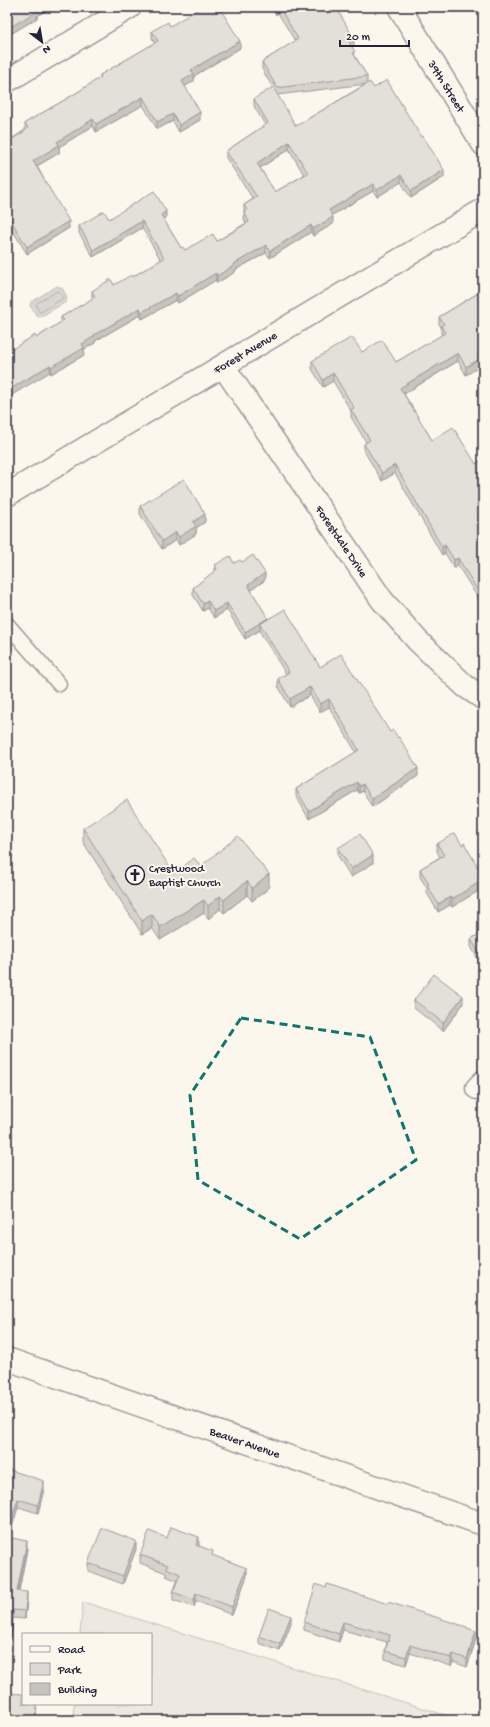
<svg xmlns="http://www.w3.org/2000/svg" width="490" height="1727" viewBox="0 0 490 1727" font-family="'Gochi Hand',sans-serif">
<rect width="100%" height="100%" fill="#fbf7ec"/>
<filter id="ink" filterUnits="userSpaceOnUse"><feTurbulence type="fractalNoise" baseFrequency=".025" numOctaves="2"/><feDisplacementMap in="SourceGraphic" scale="8" xChannelSelector="R" yChannelSelector="G"/><feConvolveMatrix kernelMatrix="1 2 1 2 8 2 1 2 1" color-interpolation-filters="sRGB"/></filter>
<g filter="url(#ink)">
<path fill="#dbd8d3" stroke="#7e7d87" d="M83 1602 461 1720H73L74 1704H151V1634H80Z"/>
<path fill="#b1aeb0" stroke="#787681" d="M57 286 62 288 67 297 66 302 40 317H38L30 306 31 302Z"/>
<g fill="none" stroke-linecap="round" stroke-linejoin="round">
<path stroke="#5b5a6a" stroke-width="1" d="M58 291 63 297 62 299 41 312H39L36 304Z"/>
<g stroke="#22223b" stroke-width="17">
<path id="service" d="M7 624 59 684"/>
</g>
<g stroke="#22223b" stroke-width="25">
<g id="minor">
<path d="M399 7 483 144"/>
<path d="M7 81 130 7"/>
<path d="M223 366 382 600 417 640 465 686 483 698"/>
<path d="M7 495 483 210"/>
<path d="M477 1088 483 1082"/>
</g>
</g>
<g stroke="#22223b" stroke-width="25">
<path id="secondary" d="M7 1359 483 1524"/>
</g>
<use href="#service" stroke="#fbf7ec" stroke-width="14"/>
<use href="#minor" stroke="#fbf7ec" stroke-width="22"/>
<use href="#secondary" stroke="#fbf7ec" stroke-width="22"/>
</g>
<g fill="#aaa7a5" stroke="#22223b" fill-rule="evenodd">
<path d="M7 7H52L37 16V18L9 35 7 32Z"/>
<path d="M271 7H336L354 46 352 47 355 56 367 76V83L374 88 444 177 411 198 401 182 377 197 373 191 332 215 333 224 313 236 311 232 270 258 266 253 235 270V272L217 283 216 280 178 303 176 300 142 319 140 315 95 341V343L84 349V355L51 374 36 338 61 322V317L92 299V291L114 285 132 277 161 260 142 228 93 257 79 233V226L109 219 166 218 164 220 181 248 185 250 217 241 246 223 244 219V205L253 199 226 158V151L265 125 254 106V99L296 126 366 84 277 95 262 69V62L295 41 278 13 276 15ZM289 149 304 175 275 192 260 168Z"/>
<path d="M170 26 240 48 194 76V81L185 86 200 120 179 132 173 121 157 129 143 105 96 132 93 126 59 147V153L37 166 69 228 27 254 7 221V142L25 130V123L73 95 100 78V75L155 43 152 38V31Z"/>
<path d="M483 287 466 375 458 361 404 394 432 440 476 464 483 459 478 598 458 566 454 568 445 553 442 555 395 473 382 481 364 451V444L366 442 351 417V411L333 381 323 387 312 369V361L362 352 396 362 442 335 441 334V327L439 324V317L478 293V290Z"/>
<path d="M140 506 205 522 196 528V534L179 545 176 540 162 549 140 514Z"/>
<path d="M242 562 265 580 251 590 268 620 320 667 390 732 418 776 372 807 363 791 359 793 357 790 309 819 296 796V789L356 752 329 707 320 712 310 695 290 707 278 686V679L286 674 260 632V630L245 639 227 610 214 618 208 608 203 611 193 595V588L215 571V565Z"/>
<path d="M83 828 174 874 201 866 269 888 252 901 247 895 224 913 220 909 208 919 204 913 160 940 152 928 142 934 83 842Z"/>
<path d="M437 844 462 845 483 876V888L452 907 450 905 438 912 427 893V888L420 877V869L440 857 437 851Z"/>
<path d="M338 848 373 863 351 877 338 856Z"/>
<path d="M483 925V968L471 947V939L481 933V926Z"/>
<path d="M414 1000 463 1004 443 1031 414 1008Z"/>
<path d="M7 1469 44 1489 38 1513 18 1507 9 1537 27 1549 19 1591 27 1600 25 1619 13 1618 8 1676H7Z"/>
<path d="M167 1538 199 1545V1546L213 1556 247 1576 232 1615 196 1601 194 1607 173 1600V1592L178 1581 166 1576V1573L140 1563V1555Z"/>
<path d="M136 1549 123 1584 88 1571V1563Z"/>
<path d="M326 1588 467 1629 476 1639 467 1667 453 1662 451 1666 410 1653 406 1665 385 1659V1651L387 1642 343 1630 339 1642 304 1630V1622Z"/>
<path d="M291 1623 280 1651 259 1643V1636Z"/>
</g>
<g fill="#8b8886" stroke="#22223b">
<path d="M40 7H52L37 16V18L9 35V28Z"/>
<path d="M276 7H278V13L276 15Z"/>
<path d="M354 39V46L349 49V42Z"/>
<path d="M240 41V48L194 76V81L182 88V81L191 70Z"/>
<path d="M143 97V105L96 132V124Z"/>
<path d="M200 112V120L179 132V125Z"/>
<path d="M173 114V121L157 129V122Z"/>
<path d="M93 119V126L59 147V153L33 168V161L57 142Z"/>
<path d="M289 142V149L257 170V163Z"/>
<path d="M444 170V177L411 198V191Z"/>
<path d="M401 175V182L377 197V190Z"/>
<path d="M373 184V191L329 217V210Z"/>
<path d="M166 211V218L161 222V215Z"/>
<path d="M333 217V224L313 236V229Z"/>
<path d="M69 221V228L27 254V247Z"/>
<path d="M142 221V228L93 257V250Z"/>
<path d="M311 225V232L270 258V251Z"/>
<path d="M266 245V253L235 270V272L217 283V276L234 264Z"/>
<path d="M216 273V280L178 303V296Z"/>
<path d="M176 293V300L142 319V312Z"/>
<path d="M140 308V315L95 341V343L84 349V355L51 374V367L82 344 94 335Z"/>
<path d="M458 353V361L400 396V388Z"/>
<path d="M483 357V365L466 375V367Z"/>
<path d="M50 365V372L7 398V391Z"/>
<path d="M333 373V381L323 387V380Z"/>
<path d="M395 465V473L382 481V473Z"/>
<path d="M205 514V522L196 528V534L179 545V537L193 522Z"/>
<path d="M176 532V540L162 549V541Z"/>
<path d="M445 545V553L442 555V547Z"/>
<path d="M458 558V566L454 568V560Z"/>
<path d="M265 573V580L248 592V585Z"/>
<path d="M483 587V595L478 598V591Z"/>
<path d="M208 601V608L203 611V604Z"/>
<path d="M227 603V610L214 618V611Z"/>
<path d="M268 618V625L260 624V630L245 639V632Z"/>
<path d="M310 687V695L290 707V699Z"/>
<path d="M329 699V707L320 712V704Z"/>
<path d="M418 768V776L372 807V799Z"/>
<path d="M357 782V790L309 819V811Z"/>
<path d="M363 784V791L359 793V786Z"/>
<path d="M373 855V863L351 877V869Z"/>
<path d="M269 874V888L252 901V888Z"/>
<path d="M483 880V888L452 907V899Z"/>
<path d="M247 881V895L224 913V900Z"/>
<path d="M220 896V909L208 919V906Z"/>
<path d="M450 897V905L438 912V904Z"/>
<path d="M204 900V913L160 940V927Z"/>
<path d="M152 914V928L142 934V921Z"/>
<path d="M463 996V1004L443 1031V1023Z"/>
<path d="M44 1481V1489L38 1513V1505Z"/>
<path d="M18 1499V1507L7 1543V1535Z"/>
<path d="M199 1537V1545L196 1553V1545Z"/>
<path d="M27 1541V1549L17 1599V1591Z"/>
<path d="M136 1541V1549L123 1584V1576Z"/>
<path d="M247 1568V1576L232 1615V1607Z"/>
<path d="M27 1592V1600L25 1619V1611Z"/>
<path d="M196 1593V1601L194 1607V1600Z"/>
<path d="M13 1610V1618L8 1676V1668Z"/>
<path d="M291 1616V1623L280 1651V1644Z"/>
<path d="M343 1622V1630L339 1642V1634Z"/>
<path d="M476 1631V1639L467 1667V1659Z"/>
<path d="M410 1645V1653L406 1665V1657Z"/>
<path d="M453 1654V1662L451 1666V1658Z"/>
</g>
<g fill="#c6c2c0" stroke="#22223b" fill-rule="evenodd">
<path d="M7 7H40L36 9 37 11 9 28 7 25Z"/>
<path d="M202 7H211L213 10 218 7H219L240 41 191 70 194 74 182 81 200 112 179 125 173 114 157 122 143 97 96 124 93 119 57 142 59 145 33 161 69 221 27 247 7 214V142L22 133 28 128 25 123 73 95 101 77 100 75 158 41 152 31 168 22 170 26Z"/>
<path d="M279 7H336L354 39 349 42 355 52 353 53 367 76 277 88 262 62 298 39Z"/>
<path d="M387 80 421 137 423 136 444 170 411 191 401 175 377 190 373 184 329 210 333 217 313 229 311 225 270 251 266 245 234 264 235 265 217 276 216 273 178 296 176 293 142 312 140 308 94 335 95 336 82 344 84 348 51 367 50 365 7 391V352L35 335 36 338 64 320 61 317 95 297 92 291 111 279 114 285 131 275 132 277 164 258 142 221 93 250 79 226 104 211 109 219 154 191 166 211 161 215 181 248 183 247 185 250 213 234 217 241 249 222 244 212 247 210 244 205 257 197 226 151 268 123 254 99 273 87 296 126 370 82 374 88ZM289 142 308 173 275 192 257 163Z"/>
<path d="M483 287V357L466 367 458 353 400 388 432 440 453 427 476 464 483 459V587L478 591 458 558 454 560 445 545 442 547 395 465 382 473 364 444 370 440 351 410 354 408 333 373 323 380 312 361 352 337 362 352 382 340 396 362 445 333 441 326 444 324 439 317 480 292 478 290Z"/>
<path d="M184 479 205 514 193 522 196 526 179 537 176 532 162 541 140 506Z"/>
<path d="M253 555 265 573 248 585 268 618 245 632 227 603 214 611 208 601 203 604 193 588 217 569 215 565 230 556 234 563 240 560 242 562Z"/>
<path d="M285 609 320 667 341 654 390 732 393 730 398 738 399 737 418 768 372 799 363 784 359 786 357 782 309 811 296 789 359 750 329 699 320 704 310 687 290 699 278 679 289 672 260 624Z"/>
<path d="M127 800 174 874 194 858 201 866 238 836 269 874 252 888 247 881 224 900 220 896 208 906 204 900 160 927 152 914 142 921 83 828Z"/>
<path d="M455 833 462 845 464 843 483 876V880L452 899 450 897 438 904 427 885 429 884 420 869 444 855 437 844Z"/>
<path d="M360 834 373 855 351 869 338 848Z"/>
<path d="M483 932V960L471 939Z"/>
<path d="M434 974 463 996 443 1023 414 1000Z"/>
<path d="M7 1469 44 1481 38 1505 18 1499 7 1535Z"/>
<path d="M171 1527 199 1537 196 1545 213 1551 212 1555 247 1568 232 1607 196 1593 194 1600 173 1592 180 1574 166 1568 168 1565 140 1555 149 1531 167 1538Z"/>
<path d="M102 1528 136 1541 123 1576 88 1563Z"/>
<path d="M7 1537 27 1541 17 1591 27 1592 25 1611 13 1610 8 1668H7Z"/>
<path d="M316 1584 326 1588 327 1584 388 1604V1602L467 1627V1628L476 1631 467 1659 453 1654 451 1658 410 1645 406 1657 385 1651 390 1635 343 1622 339 1634 304 1622Z"/>
<path d="M269 1608 291 1616 280 1644 259 1636Z"/>
<path d="M7 1693 23 1694V1704H37L36 1720H7Z"/>
</g>
</g>
<path d="M0 0H490V1727H0ZM241 1018 370 1037 416 1160 300 1239 198 1180 190 1095Z" fill="#fbf7ec" fill-opacity=".55" fill-rule="evenodd"/>
<path fill="none" stroke="#0f766e" stroke-width="3" stroke-dasharray="8 5" stroke-linejoin="round" d="M241 1018 370 1037 416 1160 300 1239 198 1180 190 1095Z"/>
<defs>
<g id="church-ring" transform="scale(1)"><circle r="9.5" fill="#fbf7ec" stroke="#22223b" stroke-width="1.5"/><path d="M-1.2-6h2.4v3.5h3.3v2.4h-3.3V6h-2.4V-.1h-3.3v-2.4h3.3Z" fill="#22223b"/></g>
</defs>
<g fill-rule="evenodd">
<use href="#church-ring" x="135" y="875"/>
</g>
<g text-anchor="middle" stroke-width="4" stroke-linejoin="round" paint-order="stroke">
<g font-size="12" fill="#22223b" stroke="#fbf7ec">
<text transform="translate(447 86) rotate(58)" y="4">39th Street</text>
<text transform="translate(245 352) rotate(-31)" y="4">Forest Avenue</text>
<text transform="translate(342 541) rotate(56)" y="4">Forestdale Drive</text>
<text transform="translate(245 1442) rotate(19)" y="4">Beaver Avenue</text>
</g>
<g font-size="12" fill="#22223b" stroke="#fbf7ec" text-anchor="start">
<text x="149" y="872">Crestwood<tspan x="149" dy="14">Baptist Church</tspan></text>
</g>
</g>
<rect width="490" height="1727" fill="none" stroke="#fbf7ec" stroke-width="24"/>
<rect x="12" y="12" width="466" height="1703" fill="none" stroke="#22223b" stroke-width="1.5" filter="url(#ink)"/>
<rect x="22" y="1633" width="130" height="72" fill="#fbf7ec" stroke="#a4a2a5"/>
<rect x="30" y="1646" width="20" height="6" fill="#fbf7ec" stroke="#a4a2a5"/>
<text x="58" y="1653" font-size="12" fill="#22223b">Road</text>
<rect x="30" y="1663" width="20" height="12" fill="#dbd8d3" stroke="#a4a2a5"/>
<text x="58" y="1673" font-size="12" fill="#22223b">Park</text>
<rect x="30" y="1683" width="20" height="12" fill="#c6c2c0" stroke="#a4a2a5"/>
<text x="58" y="1693" font-size="12" fill="#22223b">Building</text>
<g transform="translate(42 42) rotate(149)" stroke="#fbf7ec" stroke-width="3" paint-order="stroke">
<path d="M0-3L7 15L0 10L-7 15Z" fill="#22223b"/>
<text y="-6" font-size="11" font-weight="bold" text-anchor="middle" fill="#22223b">N</text>
</g>
<path d="M340 40v6h69v-6" fill="none" stroke="#22223b" stroke-width="2"/>
<text x="346" y="40" font-size="12" fill="#22223b" stroke="#fbf7ec" stroke-width="3" paint-order="stroke">20 m</text>
</svg>
